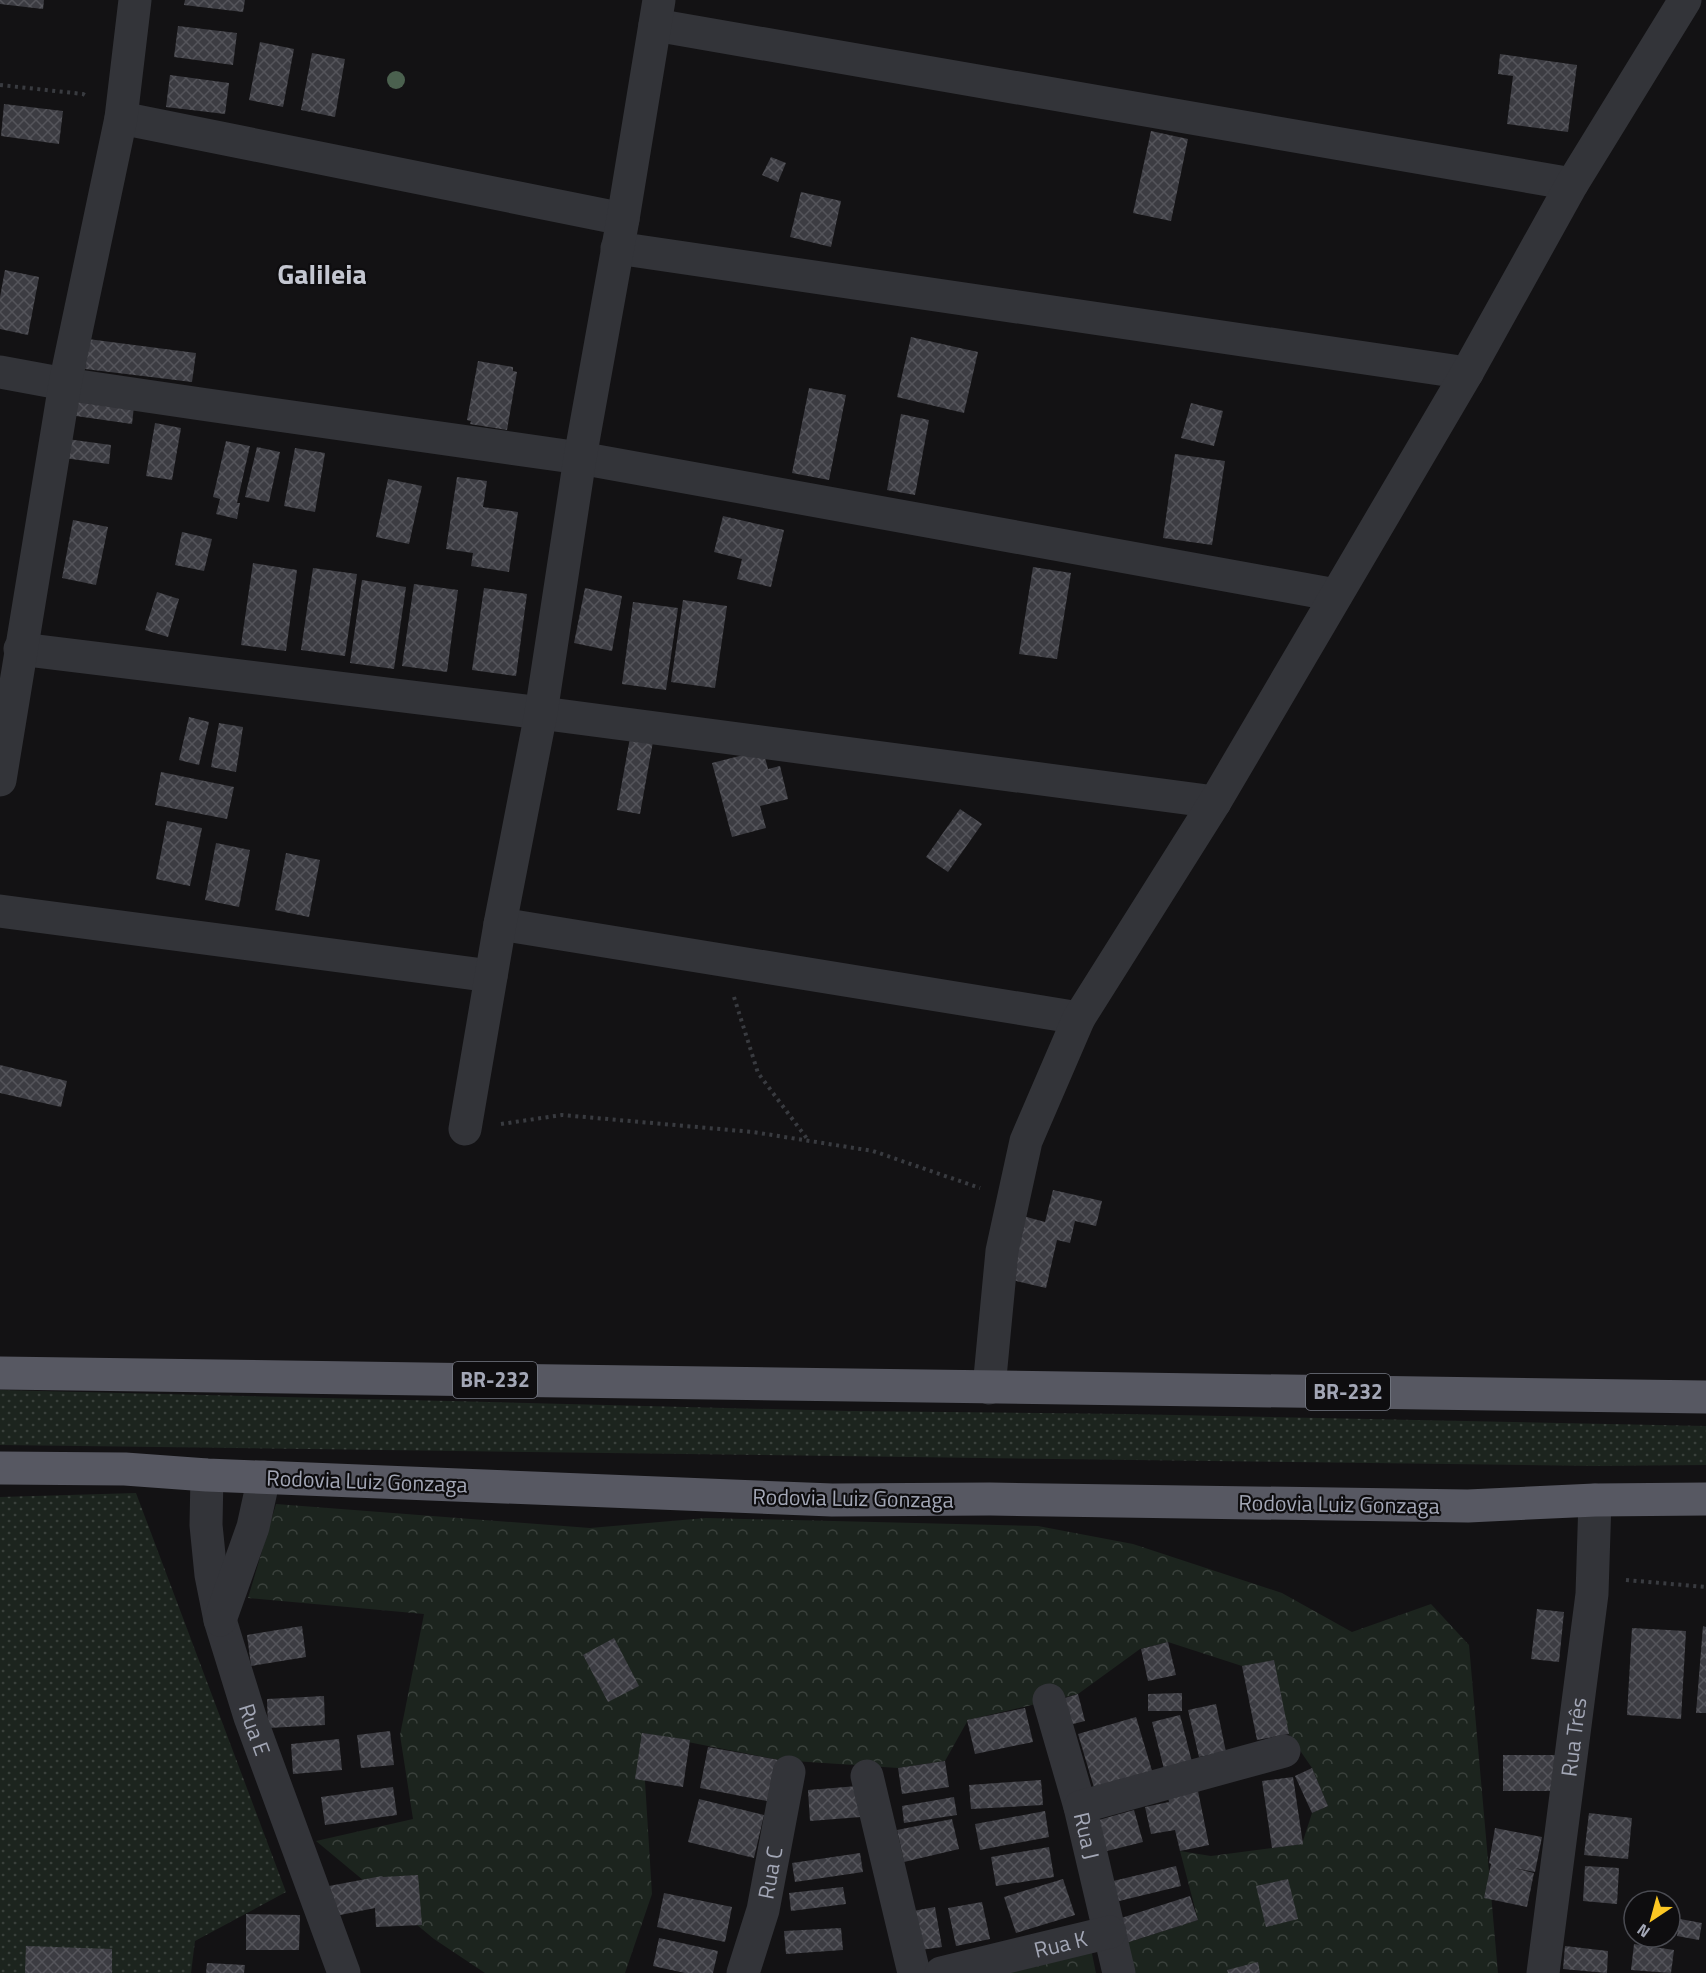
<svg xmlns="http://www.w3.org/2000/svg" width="1706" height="1973" viewBox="0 0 1706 1973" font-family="'Titillium Web',sans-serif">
<defs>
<pattern id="grass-dots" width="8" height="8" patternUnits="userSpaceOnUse" patternTransform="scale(1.5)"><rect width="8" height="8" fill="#1c241e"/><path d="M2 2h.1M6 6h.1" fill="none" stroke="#3a413c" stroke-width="1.8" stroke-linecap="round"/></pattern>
<pattern id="forest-crowns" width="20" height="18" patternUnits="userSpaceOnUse" patternTransform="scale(1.5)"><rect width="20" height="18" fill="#1c241e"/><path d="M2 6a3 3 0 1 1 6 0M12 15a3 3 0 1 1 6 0" fill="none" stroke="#3a413c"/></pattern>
<pattern id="building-cross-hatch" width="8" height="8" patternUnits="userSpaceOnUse" patternTransform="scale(1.5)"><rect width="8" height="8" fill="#3c3c42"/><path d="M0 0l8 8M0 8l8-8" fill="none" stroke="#55555b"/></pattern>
</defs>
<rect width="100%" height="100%" fill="#131214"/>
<g fill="url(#grass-dots)">
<path d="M0 1390 850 1411 1127 1414 1706 1426V1465L1594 1466 0 1445Z"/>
<path d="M136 1493 286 1892 195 1941 191 1973H0V1497Z"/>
</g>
<g fill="url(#forest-crowns)">
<path d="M276 1504 590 1528 706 1518 1038 1526 1133 1544 1282 1593 1352 1632 1431 1604 1469 1645 1498 1973H1133L1126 1943 1198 1920 1180 1851 1211 1856 1302 1844 1312 1813 1328 1806 1312 1768 1242 1666 1168 1642 1140 1649 1078 1694 968 1720 945 1761 898 1768 779 1760 642 1733 652 1894 625 1973H485L434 1939 316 1841 413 1819 400 1735 424 1614 248 1598Z"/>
<path d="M1091 1949 1096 1973H1003Z"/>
</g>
<g fill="url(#building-cross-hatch)">
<path d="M0 0H44L43 9 0 4Z"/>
<path d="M185 0H245L243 12 184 5Z"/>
<path d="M178 26 237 33 233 65 174 57Z"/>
<path d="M260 42 294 49 283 107 249 100Z"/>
<path d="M312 53 345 59 335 117 301 110Z"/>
<path d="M1500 54 1577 65 1568 132 1507 124 1513 76 1498 74Z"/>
<path d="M170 75 229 83 225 114 166 107Z"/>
<path d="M4 104 63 111 59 144 1 136Z"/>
<path d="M1151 131 1188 139 1171 221 1133 213Z"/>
<path d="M771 157 786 163 778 182 762 175Z"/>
<path d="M801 192 841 201 831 247 790 237Z"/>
<path d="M5 270 39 277 28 335 0 329V297Z"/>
<path d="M911 337 978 352 964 413 897 397Z"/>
<path d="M88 339 196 353 192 382 85 369Z"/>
<path d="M478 361 513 367V371L517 372 507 430 470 424 471 421 467 420Z"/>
<path d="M809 388 846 395 829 480 792 473Z"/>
<path d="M78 398 134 406 132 424 76 416Z"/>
<path d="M1191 403 1223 411 1214 446 1181 438Z"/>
<path d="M901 414 929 420 915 495 887 490Z"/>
<path d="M155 423 181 428 172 480 146 476Z"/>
<path d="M67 439 111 445 109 464 64 458Z"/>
<path d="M226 441 250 446 237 503H240L237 519 216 514 220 499 213 497Z"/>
<path d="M257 447 280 452 269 502 245 497Z"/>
<path d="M295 448 325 453 315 512 284 506Z"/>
<path d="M1175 454 1225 461 1212 545 1163 538Z"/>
<path d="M457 477 487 481 483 507 518 512 509 572 471 566 473 553 446 549Z"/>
<path d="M388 479 422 486 409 544 376 537Z"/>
<path d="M723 516 784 530 771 587 737 579 742 559 714 552Z"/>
<path d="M73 520 108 527 96 585 62 578Z"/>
<path d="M182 532 212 539 204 571 175 565Z"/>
<path d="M253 563 297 570 286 651 241 645Z"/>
<path d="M1033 567 1071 573 1057 659 1019 654Z"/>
<path d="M313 568 357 574 345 656 301 650Z"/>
<path d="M362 580 406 587 394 669 350 663Z"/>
<path d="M414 584 458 590 447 672 402 666Z"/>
<path d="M484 588 527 594 516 676 472 670Z"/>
<path d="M585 588 622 596 612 651 574 643Z"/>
<path d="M157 592 179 599 168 637 145 630Z"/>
<path d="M683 600 727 606 715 688 671 682Z"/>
<path d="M633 602 678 608 666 690 622 684Z"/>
<path d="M189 717 209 722 199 765 179 760Z"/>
<path d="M219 723 243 727 236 772 211 767Z"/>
<path d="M631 732 654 736 640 814 617 810Z"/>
<path d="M763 750 768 769 780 766 788 799 760 806 766 828 732 837 712 763Z"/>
<path d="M161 772 234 787 227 819 155 805Z"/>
<path d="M960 809 982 824 948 872 926 857Z"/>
<path d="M167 821 202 828 190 886 156 879Z"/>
<path d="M216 843 250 850 239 907 205 900Z"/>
<path d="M286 853 320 860 309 917 275 910Z"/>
<path d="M0 1065 67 1081 61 1107 0 1093Z"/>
<path d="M1053 1190 1102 1201 1096 1226 1075 1221 1070 1243 1057 1240 1046 1288 1008 1279 1023 1216 1045 1222Z"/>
<path d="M1537 1609 1564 1612 1559 1662 1531 1659Z"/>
<path d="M302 1626 306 1657 251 1666 247 1635Z"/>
<path d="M1703 1626 1706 1627V1713H1696Z"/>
<path d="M1632 1628 1686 1631 1681 1719 1627 1715Z"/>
<path d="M614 1638 639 1686 608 1702 583 1655Z"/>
<path d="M1168 1642 1176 1675 1148 1681 1141 1649Z"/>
<path d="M1274 1660 1289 1734 1257 1740 1242 1666Z"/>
<path d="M1182 1693V1711H1148V1694Z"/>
<path d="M1078 1694 1085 1721 1065 1726 1058 1700Z"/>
<path d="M324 1696 325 1725 268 1728 267 1699Z"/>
<path d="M1216 1704 1226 1752 1199 1757 1188 1710Z"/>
<path d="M1025 1708 1033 1742 975 1754 967 1720Z"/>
<path d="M1180 1715 1192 1762 1164 1769 1152 1722Z"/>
<path d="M1136 1717 1153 1774 1095 1791 1078 1734Z"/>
<path d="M390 1731 394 1765 361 1768 357 1735Z"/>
<path d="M642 1733 690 1740 683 1787 635 1779Z"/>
<path d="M339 1739 342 1770 293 1774 291 1744Z"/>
<path d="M708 1747 779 1760 772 1802 700 1788Z"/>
<rect x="1503" y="1755" width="56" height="36"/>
<path d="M945 1761 949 1787 902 1794 898 1768Z"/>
<path d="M1312 1768 1328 1806 1312 1813 1295 1776Z"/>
<path d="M1293 1777 1303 1844 1272 1848 1262 1781Z"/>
<path d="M1041 1780 1043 1805 971 1809 969 1785Z"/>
<path d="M858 1786 861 1817 810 1821 808 1790Z"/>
<path d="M393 1787 397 1815 325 1825 321 1797Z"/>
<path d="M1198 1791 1209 1845 1180 1851 1175 1830 1151 1834 1145 1807 1169 1802 1168 1797Z"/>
<path d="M954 1797 957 1815 904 1823 902 1806Z"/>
<path d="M699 1799 764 1815 754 1858 688 1842Z"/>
<path d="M1134 1810 1143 1842 1103 1852 1095 1821Z"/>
<path d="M1045 1811 1049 1837 980 1850 975 1824Z"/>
<path d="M1589 1813 1632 1818 1628 1859 1584 1855Z"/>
<path d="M952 1819 959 1849 904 1862 897 1830Z"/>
<path d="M1495 1828 1542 1837 1535 1872 1514 1868 1534 1873 1527 1907 1484 1898 1491 1864 1489 1863Z"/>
<path d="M1049 1847 1054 1877 996 1886 991 1857Z"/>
<path d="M860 1853 863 1872 795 1882 792 1863Z"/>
<path d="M1176 1866 1181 1886 1115 1902 1109 1882Z"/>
<path d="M1585 1866 1619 1868 1617 1904 1583 1901Z"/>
<path d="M418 1875 422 1925 376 1927 375 1908 335 1916 329 1886 382 1876 383 1877Z"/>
<path d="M1063 1879 1075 1915 1016 1933 1004 1897Z"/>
<path d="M1288 1879 1298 1919 1266 1927 1256 1886Z"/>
<path d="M843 1887 846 1904 791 1911 789 1893Z"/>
<path d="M664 1893 732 1907 725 1942 657 1927Z"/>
<path d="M1190 1896 1198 1920 1126 1943 1118 1919Z"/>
<path d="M982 1902 990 1939 956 1946 948 1908Z"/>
<path d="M935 1907 942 1947 920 1950 913 1911Z"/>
<path d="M246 1914 300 1915 299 1950H246Z"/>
<path d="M1680 1919 1702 1923 1699 1940 1677 1936Z"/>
<path d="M841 1928 843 1950 786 1954 784 1931Z"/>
<path d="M659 1938 718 1951 713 1973H685L653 1966Z"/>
<path d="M1634 1944 1674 1950 1671 1973 1631 1970Z"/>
<path d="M26 1946 112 1949V1973H25Z"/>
<path d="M1565 1946 1608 1951 1607 1973 1563 1969Z"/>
<path d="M1258 1962 1260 1973H1228L1227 1970Z"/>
<path d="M207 1963 245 1965 244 1973H206Z"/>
</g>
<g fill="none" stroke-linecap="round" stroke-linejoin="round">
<g stroke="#393b40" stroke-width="4" stroke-dasharray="3 4.5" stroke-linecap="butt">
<path d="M0 85 83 94 88 97"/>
<path d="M734 997 758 1073 808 1140"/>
<path d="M501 1124 562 1115 753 1132 873 1151 980 1188"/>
<path d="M1626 1580 1706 1587"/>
</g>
<g stroke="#333439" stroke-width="33">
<path d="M655 25 1572 184"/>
<path d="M121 118 623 219"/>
<path d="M617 248 1467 373"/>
<path d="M0 372 65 384 201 404 580 458 1336 595"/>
<path d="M20 649 541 713 1215 802"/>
<path d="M0 780 65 384 121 118 135 0"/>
<path d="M0 911 491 976"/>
<path d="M500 924 1079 1018"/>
<path d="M465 1129 500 924 541 713 580 458 623 219 659 0"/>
<path d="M989 1388 1002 1251 1026 1141 1079 1018 1215 802 1467 373 1572 184 1685 0"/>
<path id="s1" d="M207 1475 206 1525 211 1575 220 1620 250 1717 344 1973"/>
<path d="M220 1620 253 1527 264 1477"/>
<path id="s2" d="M1049 1700 1080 1807 1119 1973"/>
<path d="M867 1776 914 1973"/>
<path d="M1080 1807 1284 1751"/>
<path id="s3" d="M743 1973 763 1910 789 1772"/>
<path id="s4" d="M941 1973 1110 1932"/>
<path id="s5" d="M1543 1973 1592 1594 1595 1500"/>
</g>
<g stroke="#575862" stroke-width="33">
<path d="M0 1373 1706 1397"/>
<path d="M0 1468 125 1469 207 1475 832 1500 990 1499 1468 1506 1595 1500 1706 1499"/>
</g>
</g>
<circle fill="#4b614f" cx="396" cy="80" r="9"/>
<g text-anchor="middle" stroke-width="4.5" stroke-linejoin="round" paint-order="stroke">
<g fill="#0e0d0f" stroke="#767984" stroke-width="1.5">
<rect x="453" y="1362" width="84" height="36" rx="4.5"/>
<rect x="1306" y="1374" width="84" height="36" rx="4.5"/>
</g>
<g font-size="21" font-weight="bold" fill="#a3a7b6">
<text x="495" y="1387">BR-232</text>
<text x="1348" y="1399">BR-232</text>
</g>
<g font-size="22" fill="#a3a7b6" stroke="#0e0d0f">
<text transform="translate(367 1481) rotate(2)" y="8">Rodovia Luiz Gonzaga</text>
<text transform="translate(853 1498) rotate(1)" y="8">Rodovia Luiz Gonzaga</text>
<text transform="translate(1339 1504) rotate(1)" y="8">Rodovia Luiz Gonzaga</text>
<text dy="8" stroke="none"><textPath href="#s1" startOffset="261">Rua E</textPath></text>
<text dy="8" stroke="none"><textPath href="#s5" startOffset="238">Rua Três</textPath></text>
<text dy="8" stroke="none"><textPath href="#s2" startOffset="141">Rua J</textPath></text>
<text dy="8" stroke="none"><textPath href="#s3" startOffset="104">Rua C</textPath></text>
<text dy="8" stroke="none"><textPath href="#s4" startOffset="123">Rua K</textPath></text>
</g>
<g font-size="28" font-weight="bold" fill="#c4c7d1" stroke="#0e0d0f">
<text x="322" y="284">Galileia</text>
</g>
</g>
<g transform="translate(1652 1919) rotate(216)"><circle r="28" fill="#0e0d0f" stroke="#4a4b52" stroke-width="1.5"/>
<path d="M0-4.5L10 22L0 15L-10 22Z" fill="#fcc723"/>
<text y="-9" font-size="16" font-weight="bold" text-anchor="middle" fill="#a3a7b6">N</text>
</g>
</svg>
